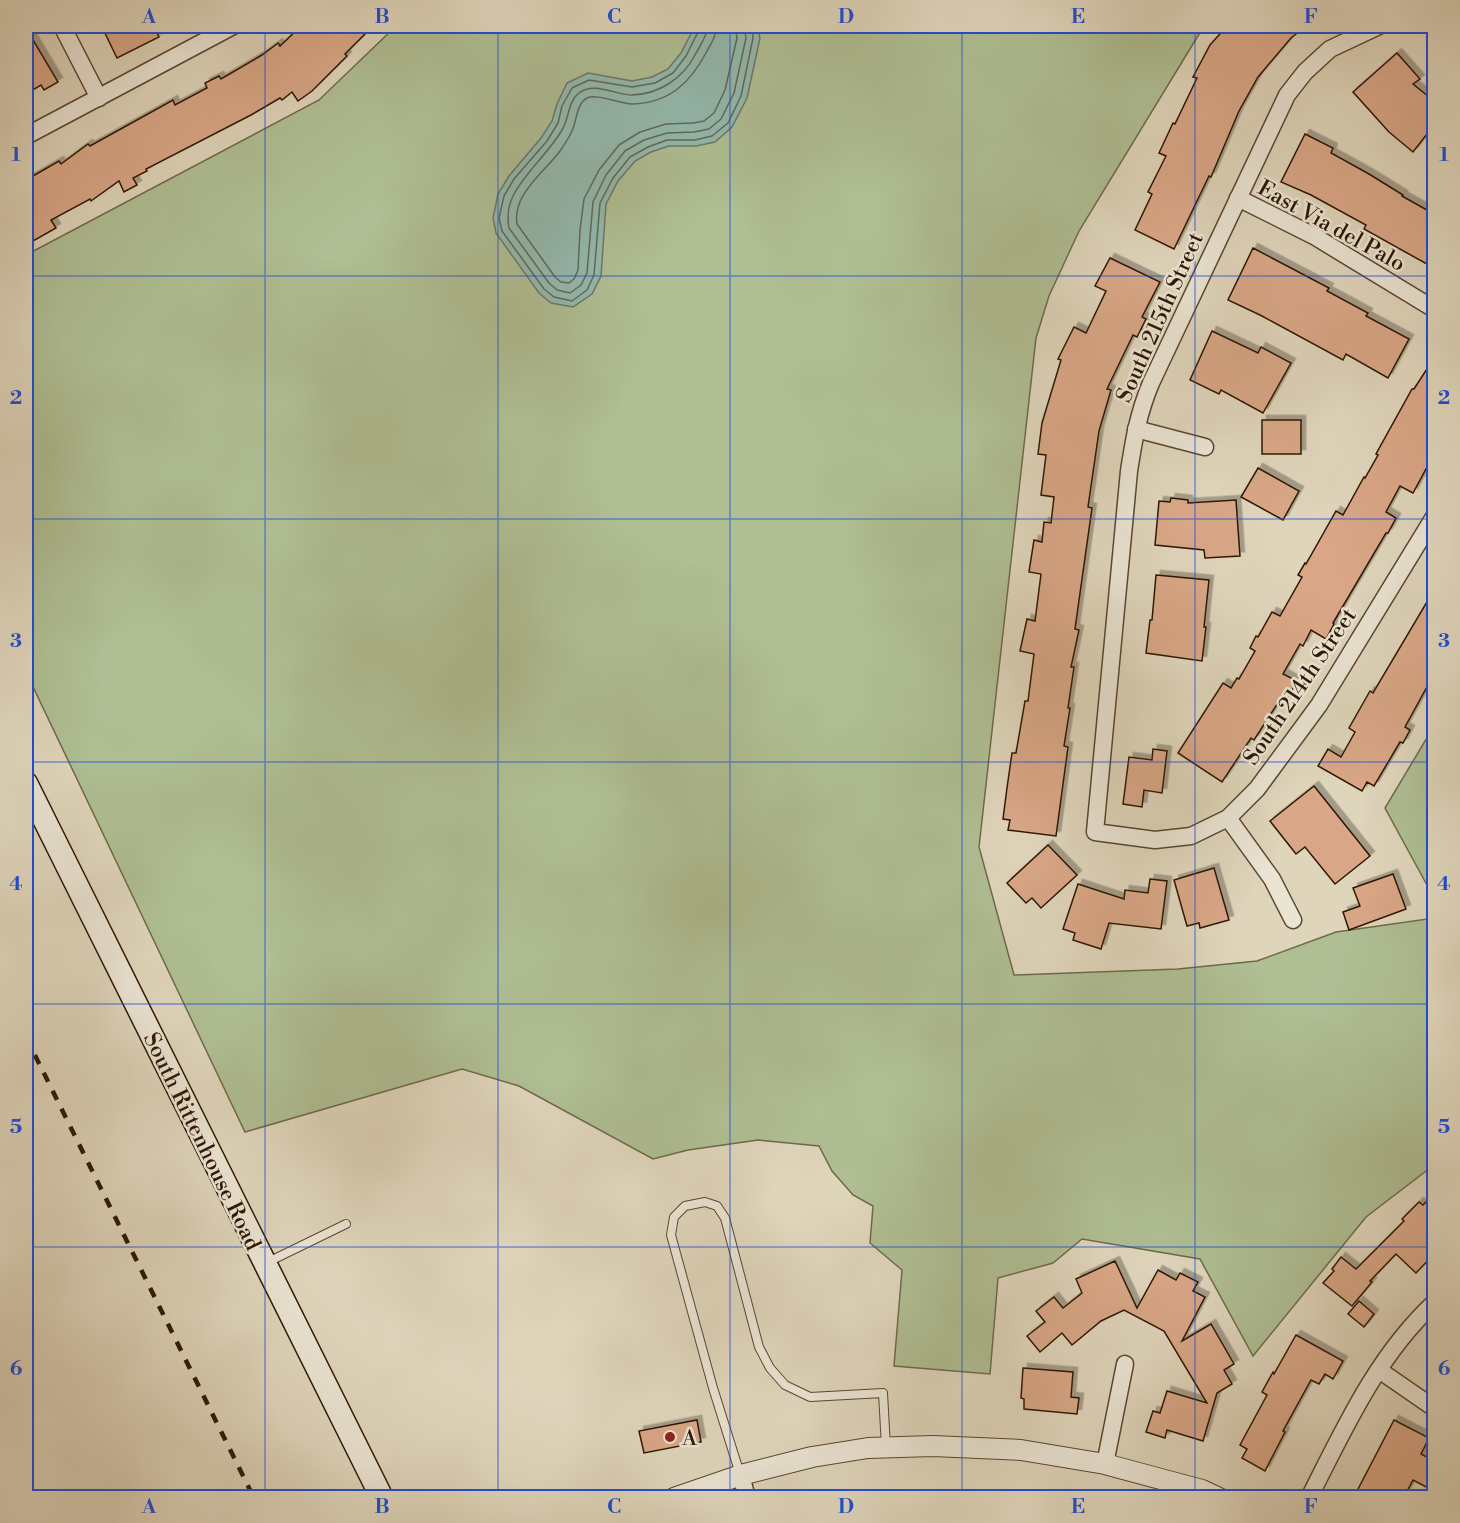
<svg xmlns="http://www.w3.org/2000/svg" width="1460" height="1523" viewBox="0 0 1460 1523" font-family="'Libre Bodoni',serif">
<defs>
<filter id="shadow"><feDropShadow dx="4.5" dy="-4.5" stdDeviation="0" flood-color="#0004"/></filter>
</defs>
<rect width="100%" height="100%" fill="#dfd5bb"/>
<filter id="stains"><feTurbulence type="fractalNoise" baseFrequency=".00333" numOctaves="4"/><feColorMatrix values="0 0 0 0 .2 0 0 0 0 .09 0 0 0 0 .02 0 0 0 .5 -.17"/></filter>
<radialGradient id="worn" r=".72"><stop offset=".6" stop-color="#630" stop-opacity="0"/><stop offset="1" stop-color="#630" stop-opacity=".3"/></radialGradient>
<g fill="#afbe93" stroke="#6e6a4a" stroke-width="1.5">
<path d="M396 26H1204L1079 231 1049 296 1036 338 979 847 1014 975 1178 969 1257 961 1336 932 1434 918V1165L1366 1217 1253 1356 1200 1259 1082 1239 1053 1263 998 1278 990 1374 894 1366 902 1270 870 1243 873 1206 853 1195 832 1171 819 1146 758 1140 688 1150 653 1159 519 1086 462 1069 245 1132 26 672V255L319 100Z"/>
<path d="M1434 726V898L1385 808Z"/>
</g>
<path fill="#93b9ae" stroke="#6b7869" stroke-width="1.5" d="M695 26H757L760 38 747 98 732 127 715 142 696 146H669L651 152 635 161 618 181 606 204 601 276 592 294 573 307 551 303 539 293 496 233 493 218 498 194 509 176 541 138 552 121 557 104 567 83 588 73 632 81 652 77 668 69 681 53Z"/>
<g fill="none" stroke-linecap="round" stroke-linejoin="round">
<g stroke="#606858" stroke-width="1.5">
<path d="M700 26 699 30 686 56 673 73 655 83 632 87 589 80 572 88 562 106 558 123 547 141 514 179 504 196 499 218 502 231 544 289 554 297 572 301 587 290 594 275 600 203 613 178 630 157 648 147 667 140H695L712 136 728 123 741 96 753 38 752 26"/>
<path d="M708 26C707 36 700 46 695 55 683 78 660 94 632 95 615 95 594 81 579 93 568 101 569 119 562 130 548 154 525 172 513 196 508 206 507 217 509 228L549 283 557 290 570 293 581 285 587 273 593 202 606 175 625 151 644 140 667 133 694 132 709 129 721 119 734 93 746 38 744 26"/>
<path d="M717 26C716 35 712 43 707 51 691 82 670 103 632 104 620 104 597 93 587 98 576 104 577 121 572 131 569 138 564 145 560 151 545 172 512 194 517 224L555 277 561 282 569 283 574 279 578 270 580 230 584 199 599 170 619 145 640 132 666 124 693 123 704 121 714 113 725 90 737 38 735 26"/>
</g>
</g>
<g fill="#d9a787" stroke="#2e1702" stroke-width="1.5" filter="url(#shadow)">
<path d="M115 26H153L159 37 117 58 104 31Z"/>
<path d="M301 26H373L345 54 347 56 312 91 298 101 292 92 282 100 280 98 251 115 146 169 147 171 133 178 137 185 124 192 119 181 91 201 90 199 51 220 56 228 26 245V180L59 161 61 164 88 144 90 146 173 100 175 105 207 88 205 83 219 76 221 79 262 55 278 43 280 46Z"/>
<path d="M1227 26H1306L1291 38 1258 77 1239 111 1211 177 1209 176 1174 249 1135 230 1152 194 1148 192 1166 156 1159 153 1173 123 1175 124 1197 78 1193 77 1210 45Z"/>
<path d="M26 28 58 82 44 90 41 85 26 94Z"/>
<path d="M1397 53 1420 79 1413 84 1434 101V125L1413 152 1389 132 1353 92Z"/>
<path d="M1305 134 1333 148 1331 153 1369 174 1403 195 1402 196 1434 214V268L1364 229 1366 225 1311 195 1281 182Z"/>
<path d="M1253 248 1329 288 1327 291 1368 313 1366 316 1409 339 1388 378 1346 354 1343 360 1260 315 1228 300Z"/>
<path d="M1110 258 1160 282 1142 317 1146 319 1137 337 1133 335 1107 389 1111 390 1099 431 1088 507 1092 508 1075 629 1079 630 1071 667H1074L1068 708H1070L1064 746 1068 747 1056 836 1008 830 1010 820 1003 819 1007 788 1012 753H1016L1025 701H1028L1034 654 1020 651 1027 619 1035 621 1041 574 1029 572 1034 540 1042 542 1044 522 1051 523 1054 497 1041 495 1046 455 1038 454 1042 423 1061 360 1058 359 1074 327 1086 333 1106 291 1095 286Z"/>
<path d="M1212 331 1258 353 1261 347 1291 363 1263 413 1221 390 1219 394 1190 380Z"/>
<path d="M1434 358V454L1413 493 1400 486 1386 512 1396 518 1388 533H1386L1333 623 1334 624 1326 639 1311 630 1303 646 1300 644 1283 674 1297 681 1288 698 1283 695 1254 740 1251 738 1222 782 1178 753 1223 683 1231 688 1237 678 1239 679 1255 651 1250 648 1256 636 1258 637 1272 612 1280 616 1302 577 1298 575 1305 563 1306 564 1336 511 1343 515 1364 477 1365 478 1378 455 1376 454 1412 389H1414Z"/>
<rect x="1262" y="420" width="39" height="34"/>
<path d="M1258 468 1299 491 1283 520 1241 497Z"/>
<path d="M1171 498 1188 500V503L1236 500 1240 556 1205 558 1204 550 1155 545 1159 501 1170 502Z"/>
<path d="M1156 575 1209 580 1204 627H1206L1202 661 1146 653 1150 620H1152Z"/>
<path d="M1434 590V674L1405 727 1410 730 1403 743 1400 742 1374 786 1367 782 1362 791 1318 766 1328 749 1341 757 1355 732 1349 728 1370 691 1373 693Z"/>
<path d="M1153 749 1167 751 1162 793 1144 790 1142 807 1123 804 1129 757 1152 760Z"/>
<path d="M1314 786 1370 856 1335 884 1305 847 1296 854 1270 821Z"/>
<path d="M1048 845 1077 875 1041 908 1032 898 1026 903 1007 883Z"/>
<path d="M1214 868 1229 920 1200 928 1199 923 1187 926 1174 880Z"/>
<path d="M1393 874 1406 909 1349 930 1343 912 1360 906 1353 888Z"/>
<path d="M1150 879 1167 881 1161 929 1109 923 1101 949 1073 940 1075 933 1063 929 1078 884 1124 899 1125 890 1148 893Z"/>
<path d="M1434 1194V1254L1416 1273 1396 1254 1370 1281 1372 1282 1352 1306 1323 1283 1334 1271 1332 1269 1341 1257 1356 1269 1404 1221 1402 1219 1419 1202 1423 1205Z"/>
<path d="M1115 1261 1137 1308 1158 1270 1176 1280 1180 1273 1198 1282 1193 1291 1205 1297 1182 1341 1211 1324 1234 1364 1224 1370 1232 1384 1217 1393 1203 1441 1167 1430 1165 1438 1146 1432 1153 1411 1160 1413 1167 1391 1207 1403 1164 1331 1124 1310 1101 1321 1072 1345 1062 1333 1040 1352 1027 1336 1045 1322 1036 1311 1054 1297 1063 1308 1082 1293 1076 1279Z"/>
<path d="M1359 1301 1374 1314 1364 1327 1348 1314Z"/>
<path d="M1296 1335 1343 1361 1333 1379 1325 1374 1319 1384 1311 1380 1283 1431 1285 1432 1265 1471 1242 1458 1247 1449 1240 1445 1267 1395 1262 1392 1273 1372 1274 1374Z"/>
<path d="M1023 1368 1073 1372 1071 1397 1079 1398 1077 1414 1024 1409V1399L1021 1398Z"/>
<path d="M697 1420 701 1442 644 1453 639 1431Z"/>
<path d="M1394 1420 1429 1438 1421 1454 1434 1461V1491L1413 1480 1404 1497H1364L1356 1493Z"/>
</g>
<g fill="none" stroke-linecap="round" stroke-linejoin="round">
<g stroke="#5a4630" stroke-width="10">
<g id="service">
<path d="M266 1263 346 1224"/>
<path d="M740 1474 713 1388 671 1235 674 1217 685 1206 705 1202 717 1206 725 1218 759 1347 770 1368 785 1385 810 1397 883 1393 886 1447"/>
</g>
</g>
<g stroke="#5a4630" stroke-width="19">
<g id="minor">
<path d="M62 26 99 98"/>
<path d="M1379 26 1330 49 1305 72 1287 95 1151 383C1138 414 1134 439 1129 471L1095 832 1155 840 1191 836 1228 818 1257 789 1319 705 1434 517"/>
<path d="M26 136 233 26"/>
<path d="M1238 198 1314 236 1434 309"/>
<path d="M1136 429 1205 447"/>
<path d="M1228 818 1272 879 1293 920"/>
<path d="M1379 1370 1434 1408"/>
<path d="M1105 1464 1125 1364"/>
<path d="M741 1475 747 1498"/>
<path d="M1309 1498C1344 1429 1377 1356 1434 1303"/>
</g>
</g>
<g stroke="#5a4630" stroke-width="22">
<path id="tertiary" d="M674 1498 741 1475 812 1457 868 1448 933 1446 1021 1450 1105 1464 1202 1490 1219 1498"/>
</g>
<g stroke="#2e1702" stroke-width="25">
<path id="secondary" d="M26 783 382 1498"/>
</g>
<use href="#service" stroke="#eae4d3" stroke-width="8"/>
<use href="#minor" stroke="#eae4d3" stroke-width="16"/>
<use href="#tertiary" stroke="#eae4d3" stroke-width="20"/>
<use href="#secondary" stroke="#eae4d3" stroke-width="22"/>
<path stroke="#2e1702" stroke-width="4.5" stroke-dasharray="10 10" stroke-linecap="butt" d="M26 1037 254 1498"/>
</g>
<path fill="none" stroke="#1d4ed8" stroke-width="1.5" stroke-opacity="0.55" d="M265 26V1498M498 26V1498M730 26V1498M962 26V1498M1195 26V1498M26 276H1434M26 519H1434M26 762H1434M26 1004H1434M26 1247H1434"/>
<circle fill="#8f2418" stroke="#eae4d3" stroke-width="2" cx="670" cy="1437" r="6"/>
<g text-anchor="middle" stroke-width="5" stroke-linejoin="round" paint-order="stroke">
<g font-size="22" fill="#2e1702" stroke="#eae4d3">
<text transform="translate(1332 225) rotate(29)" y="8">East Via del Palo</text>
<text transform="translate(1159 317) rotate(-66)" y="8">South 215th Street</text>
<text transform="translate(1299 686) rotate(-56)" y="8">South 214th Street</text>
<text transform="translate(203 1141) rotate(64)" y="8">South Rittenhouse Road</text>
</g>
<g font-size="22" fill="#2e1702" stroke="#eae4d3" text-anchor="start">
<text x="682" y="1445">A</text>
</g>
</g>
<rect width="1460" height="1523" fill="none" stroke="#dfd5bb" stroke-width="66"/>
<rect x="33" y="33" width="1394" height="1457" fill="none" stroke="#1d4ed8" stroke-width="2"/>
<g font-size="20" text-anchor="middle" font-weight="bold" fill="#1d4ed8">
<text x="149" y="23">A</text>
<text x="382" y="23">B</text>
<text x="614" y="23">C</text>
<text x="846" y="23">D</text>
<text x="1078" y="23">E</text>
<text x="1311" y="23">F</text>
<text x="16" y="161">1</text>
<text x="1444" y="161">1</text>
<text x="16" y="404">2</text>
<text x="1444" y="404">2</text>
<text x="16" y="647">3</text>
<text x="1444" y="647">3</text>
<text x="16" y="890">4</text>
<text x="1444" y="890">4</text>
<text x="16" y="1133">5</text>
<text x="1444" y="1133">5</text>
<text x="16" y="1375">6</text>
<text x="1444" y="1375">6</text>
<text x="149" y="1513">A</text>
<text x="382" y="1513">B</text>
<text x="614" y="1513">C</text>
<text x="846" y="1513">D</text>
<text x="1078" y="1513">E</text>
<text x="1311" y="1513">F</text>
</g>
<rect width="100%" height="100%" filter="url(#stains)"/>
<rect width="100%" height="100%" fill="url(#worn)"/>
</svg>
